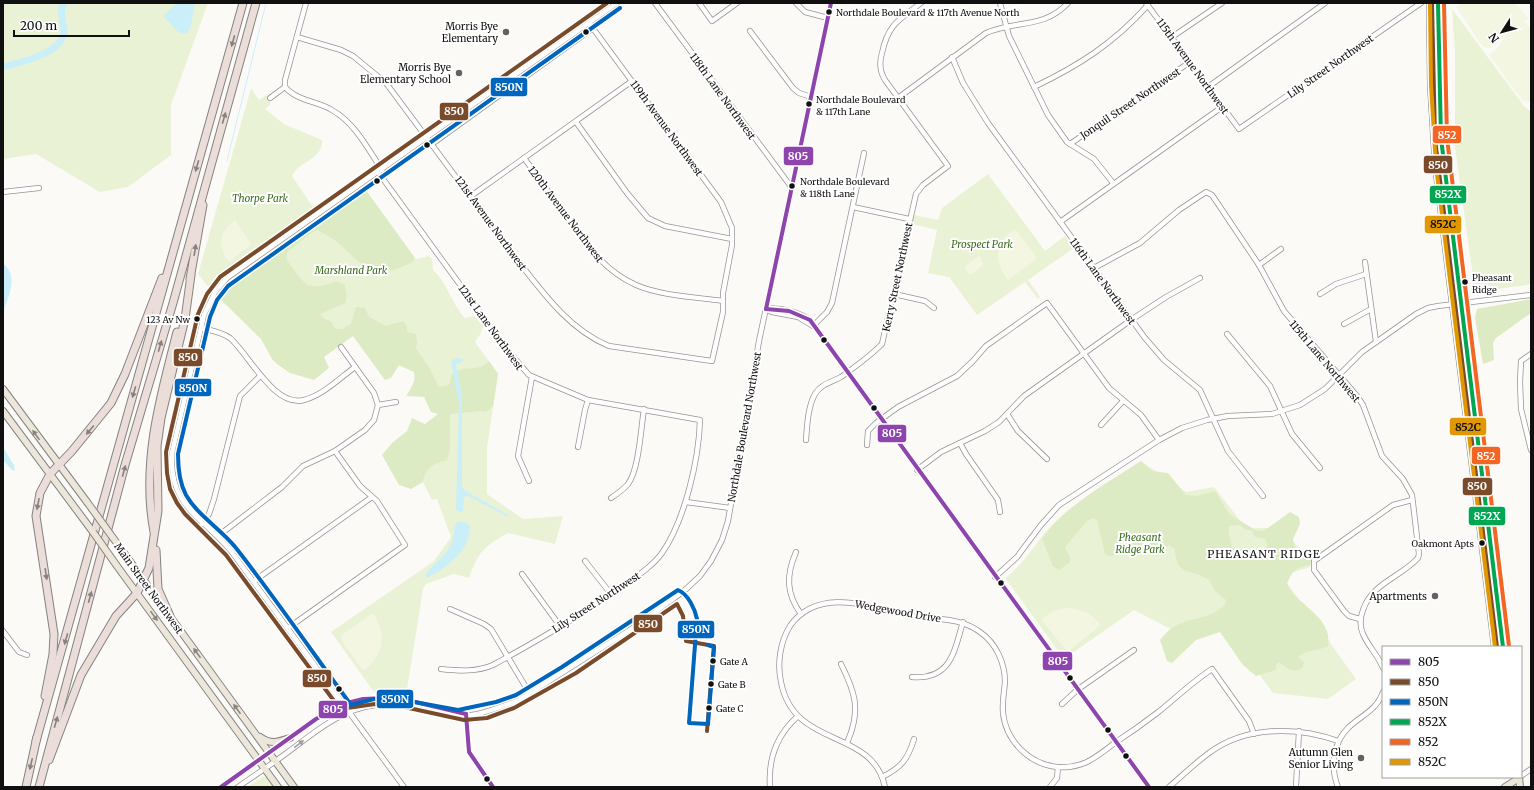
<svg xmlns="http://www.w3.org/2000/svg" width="1534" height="790" viewBox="0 0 1534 790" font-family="Merriweather,serif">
<rect width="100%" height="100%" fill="#fcfaf7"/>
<g fill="#eaf2d6">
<path d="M3 3H208L171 105V155L128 187 100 192 36 154 3 159Z"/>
<path d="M1452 9 1524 106 1531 112V284L1527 285 1475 292 1455 147V53Z"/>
<path d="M251 88 259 100 266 95 271 104 265 109 284 124 322 140C324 159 299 161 292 176L313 207 227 270 210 289 198 274Z"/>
<path d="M988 174 1045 251 1065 236 1074 248 1028 280 1040 297 1038 299 1025 282 977 315 949 277 928 273 937 230 912 224 914 215 938 220 942 208Z"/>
<path d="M365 189 416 259 429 256 432 259 433 270C448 283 451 303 465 318L474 316 483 326 481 333 475 342 498 374 487 448V494L523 519 563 516 555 544 508 533C485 546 478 552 469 578L454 574 426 584 423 589 406 696 374 692 331 632 434 561 451 537 437 499 432 500 423 482 438 414 415 378 414 372 384 359 367 326 311 366 219 298 230 286 246 273Z"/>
<path d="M1141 461 1186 492 1214 487 1246 528H1280L1312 561 1310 567 1282 576 1356 679 1328 699 1273 693 1222 623 1194 641 1134 610 1064 659 1005 578C1029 560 1038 537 1058 519 1083 496 1113 480 1141 461Z"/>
<path d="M263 777 268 778 274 787H247Z"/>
</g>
<g fill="#dcebc3" fill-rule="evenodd">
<path d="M365 189 414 257V261C358 292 359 246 316 230L288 251 286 259C304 282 305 294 336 281L345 285 347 297 345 303 320 314 323 318 332 322 335 329H342L351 324 356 307 365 308 369 317 386 326 403 321 407 326V332L416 334 417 344 416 348 430 369 439 387 449 385 452 374C467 363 476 374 489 361L498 374 493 406 486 412 481 411 450 414V450L447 460C434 463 425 468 423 482L411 489 399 485 382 455 392 443 407 431 412 418 425 424 438 414 431 412 424 397 406 396C411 388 416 382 414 372L399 365 391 378 385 380 353 336 324 357 329 368 314 380 290 373 277 364 272 359 261 339 219 298 249 268 266 261 276 247Z"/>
<path d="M1531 299V313L1496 338 1493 343 1494 360 1483 364 1475 318 1477 309Z"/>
<path d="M1141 461 1152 471 1168 473 1186 495 1197 496 1215 491 1229 514 1257 531 1265 530 1290 512 1299 517 1300 524 1293 539 1296 551 1312 559 1310 565C1296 567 1291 572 1287 584 1297 606 1333 616 1328 646 1316 652 1309 648 1298 657L1304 662 1302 668C1293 674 1287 668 1279 662L1276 664V670L1256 676 1243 665 1220 632 1196 640 1172 663 1167 661 1160 640C1182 611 1206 626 1226 603V600L1215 591 1209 580 1200 575 1183 570 1177 563 1174 548 1169 545 1152 553 1134 554 1126 546 1117 555 1109 556 1105 554 1097 520 1093 518 1087 521 1065 547 1071 559 1069 563 1059 570 1053 566 1042 539C1067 504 1106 484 1141 461ZM1240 525 1244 529 1252 531 1255 537 1265 539 1268 545 1264 550 1238 555 1233 551C1232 544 1227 533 1229 526Z"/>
</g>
<g fill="#f3f6e0">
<path d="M1461 3H1512L1518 6 1529 19 1524 22 1531 28V101L1529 102 1522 100 1489 55 1497 48 1505 37 1490 48 1483 47 1456 7Z"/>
<path d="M235 220 251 244 229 262C217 246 219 232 235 220Z"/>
<path d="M1016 230 1036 256 1035 260 1008 280C994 262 993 240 1016 230Z"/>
<path d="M979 256 984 264 970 275 964 267Z"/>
<path d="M1066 608C1082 609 1091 613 1101 625L1070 650 1065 649 1041 619 1056 610Z"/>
<path d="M373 613C387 634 384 655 363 671L341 640 342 635Z"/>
</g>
<g fill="#cbeff8">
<path d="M177 3H195L191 26 187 34 178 32 163 16Z"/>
<path d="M3 263C19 277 9 295 3 312Z"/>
<path d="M458 357 464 360 456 364 462 395V486L464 490 508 515V517L468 496 464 497 463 511 460 512 456 509 459 403 451 361Z"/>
<path d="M3 447 14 465 15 471 12 470 3 460Z"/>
<path d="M458 521 467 523 470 527C470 551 446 568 427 578L425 575C433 564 447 555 452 542 455 534 452 528 458 521Z"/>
</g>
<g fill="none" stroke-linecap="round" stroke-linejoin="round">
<path stroke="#cbeff8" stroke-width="1" d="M227 161 266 3"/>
<path stroke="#cbeff8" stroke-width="7" d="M3 67C20 62 64 54 64 30 63 20 59 12 64 3"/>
<g stroke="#969594" stroke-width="6">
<g id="minor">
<path d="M655 3 792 188"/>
<path d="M699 3 712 21 737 3"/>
<path d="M796 3 805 12 828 18"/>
<path d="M1000 3 1009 36 1048 115 1067 142 1094 159 1113 183"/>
<path d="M1146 3 1239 129 1421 3"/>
<path d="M750 31 793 88 799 93 811 97"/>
<path d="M297 37 341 50 353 56 386 83 522 266C546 297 572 331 609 346L712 361 723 312V293L732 245V228L721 202 589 23"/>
<path d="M1172 37 1222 3"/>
<path d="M952 57 963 83 988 123 1145 338 1164 360 1200 390 1228 451 1263 496"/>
<path d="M285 87C297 101 317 101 332 110 355 123 368 149 382 170"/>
<path d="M285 87V80L306 3"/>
<path d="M1034 87C1080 65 1114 43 1148 5"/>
<path d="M1208 87 1325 3"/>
<path d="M270 98 285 87"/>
<path d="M898 98 986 33C1015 20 1044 29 1068 3"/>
<path d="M576 122 627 193 648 218 665 226 732 239"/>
<path d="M432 144 593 28"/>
<path d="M1070 144 1190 62"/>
<path d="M524 158C538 177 552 196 565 215 585 243 604 271 636 285 662 296 695 297 723 301"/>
<path d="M378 172 509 352 529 375 588 400 700 420C699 459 685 520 662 553 652 567 634 578 620 588 580 616 537 641 493 665 477 672 459 671 441 669"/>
<path d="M3 192 39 188"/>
<path d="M471 196 632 81"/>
<path d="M853 207 909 219"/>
<path d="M1060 222 1222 107"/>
<path d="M1365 262 1376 342"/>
<path d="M1259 265 1281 249"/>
<path d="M1094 268 1140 243 1179 210 1206 192 1212 195 1259 265 1284 311 1357 396 1363 405 1382 456 1403 479 1412 495 1419 554 1418 558C1401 577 1372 583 1363 610 1360 618 1359 625 1363 634 1368 646 1378 655 1383 668"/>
<path d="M894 294 925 301 934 308"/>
<path d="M1320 294 1336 284 1366 274"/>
<path d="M766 309C780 307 798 312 810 320L1149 787"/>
<path d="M766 309 772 312 798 317 813 326"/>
<path d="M1344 324 1371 309"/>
<path d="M813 326 827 312 832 303 864 153"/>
<path d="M201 328C210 330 222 332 230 338 248 353 274 408 304 400 323 395 340 378 355 367"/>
<path d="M1227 334 1270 386 1292 434 1320 468"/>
<path d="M1531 354 1521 361 1520 382 1521 409 1531 450"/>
<path d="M378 405 396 402"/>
<path d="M1007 414 1018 431 1047 459"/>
<path d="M1101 425 1123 401"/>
<path d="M806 440C807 426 808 406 815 394 821 384 832 382 841 377 855 367 870 356 882 344L916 194 923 185 948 166 885 80C880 72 879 63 882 53 888 24 899 20 921 3"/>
<path d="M960 443 966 454 998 500 1000 512"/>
<path d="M867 445 868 431 876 423 898 407 957 376 973 361 986 346 1047 303 1109 388 1141 415 1159 440"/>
<path d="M578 447 585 410 588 400"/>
<path d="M917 470 941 452 985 431 999 422 1024 396 1131 320 1166 297 1200 278"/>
<path d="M529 481 518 456 532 377"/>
<path d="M611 498C617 494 624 489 628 484 639 470 641 427 644 409"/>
<path d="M686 502 730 508"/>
<path d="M202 524 209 514 214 499 240 396 260 376"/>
<path d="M218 536 282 487 303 466 335 451 365 430 374 420 378 405 374 393 341 347"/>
<path d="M796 552C786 575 786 594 801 614"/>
<path d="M585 561 611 594"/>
<path d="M522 574 560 626"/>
<path d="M995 577 1017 557 1041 525 1059 505 1159 440 1182 428 1207 420 1228 416 1272 414 1300 405 1325 389 1362 352 1416 314 1428 308 1438 306 1531 295"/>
<path d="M254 581 372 497"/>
<path d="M450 609 484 624 491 629 530 694"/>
<path d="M1360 619 1349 616 1344 611 1314 570V561L1393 505 1412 500"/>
<path d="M288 628 405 545 377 501 360 486 335 451"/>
<path d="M3 631 19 652 27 655"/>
<path d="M841 664C856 694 861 711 847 743"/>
<path d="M912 677C951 680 954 652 963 622"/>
<path d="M1062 704 1077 690 1134 650"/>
<path d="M1521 776 1531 769"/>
<path d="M882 777C901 768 908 759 914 739"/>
<path d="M221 787 316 719 343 704 363 699 386 698 411 701 464 714"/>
<path d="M238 787C255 775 272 764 288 752 315 732 341 709 376 705 403 702 425 713 451 716 474 718 498 708 519 700L636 626 684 591 700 576 711 561 722 540 728 521 759 341 831 3"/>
<path d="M404 787 231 551C202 516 169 508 172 453L204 315 215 292 227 278 617 3"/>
<path d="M770 787C768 759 776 736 797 717"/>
<path d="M885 787C872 727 794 750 781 682 777 664 780 642 790 626 819 585 874 608 913 616 937 620 960 617 980 632 996 643 1005 663 1005 682 1004 693 1002 703 1003 713 1006 741 1029 764 1057 767 1067 768 1078 766 1087 762 1097 757 1107 749 1116 742 1130 733 1144 723 1157 713 1176 698 1192 682 1212 669L1249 721 1254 734"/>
<path d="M1050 787 1057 778 1058 767"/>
<path d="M1169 787C1182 776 1195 763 1209 753 1245 726 1297 726 1338 741"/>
<path d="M1296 787 1299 731"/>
<path d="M1338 787C1330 767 1333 742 1349 727 1362 715 1377 710 1383 692"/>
</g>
</g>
<g stroke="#848381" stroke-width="8">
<g id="major">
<path d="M1430 3 1431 85 1436 166 1495 647"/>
<path d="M1438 3 1441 138 1503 647"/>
<path d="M3 389 87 502"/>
<path d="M3 411 93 532"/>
<path d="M124 553 294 787"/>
<path d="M117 566 278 787"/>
<path d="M260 737C271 745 278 742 290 738"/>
<path d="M1519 777 1520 787"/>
<path d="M1505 787 1519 778"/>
</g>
</g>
<g stroke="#848381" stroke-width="9">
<g id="highway">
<path d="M190 279 203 205"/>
<path d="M154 532C141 464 160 397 177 332"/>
<path d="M156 550 158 589 170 616"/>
<path d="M45 696 53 654 54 634 36 516 40 493 50 474 72 451 111 403 125 374 162 278"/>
<path d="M36 741 243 3"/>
<path d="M49 760 81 675 116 616 137 593 149 568 158 511 157 446 161 418 185 319 191 275"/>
<path d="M26 787 37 737"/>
<path d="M39 787 125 465 173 303 256 3"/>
</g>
</g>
<use href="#minor" stroke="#fffefe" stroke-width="4.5"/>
<use href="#major" stroke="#ede6da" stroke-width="6"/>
<use href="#highway" stroke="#ebddd7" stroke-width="7"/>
<g stroke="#848381" stroke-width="8" stroke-linecap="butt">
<g id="major-bridge">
<path d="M87 502 124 553"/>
<path d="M93 532 117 566"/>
</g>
</g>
<use href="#major-bridge" stroke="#ede6da" stroke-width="6"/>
<g stroke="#fff" stroke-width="7">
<g id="bus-1">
<path d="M766 309 789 311 810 320 1149 787"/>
<path d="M766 309 831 3"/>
<path d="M466 714 469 752 493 787"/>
<path d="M221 787 316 719 343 704 363 699 386 698 411 701 466 714"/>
</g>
</g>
<g stroke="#fff" stroke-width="7">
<g id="bus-2">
<path d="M607 3 220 277 207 294 198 314 166 452 167 473 170 489 177 503 185 514 226 555 340 709 375 704 395 705 464 720 487 718 514 708 576 673 677 604 683 616 686 641 714 646 707 731"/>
<path d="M1432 3 1435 139 1497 647"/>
</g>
</g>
<g stroke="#fff" stroke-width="7">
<path id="bus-3" d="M620 8 228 286 217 300 210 317 178 454C178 468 179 482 186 495 198 516 221 529 236 548 276 599 313 653 351 705L374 699H398L458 710 496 702 516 695 562 667 678 590C688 594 695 609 697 619L689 723 708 724 714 647 708 645"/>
</g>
<g stroke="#fff" stroke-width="7">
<path id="bus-4" d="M1438 3 1441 138 1503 647"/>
</g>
<g stroke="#fff" stroke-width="7">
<path id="bus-5" d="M1444 3 1447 138 1509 646"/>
</g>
<g stroke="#fff" stroke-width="7">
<path id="bus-6" d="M1430 3 1431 85 1436 166 1495 647"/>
</g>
<use href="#bus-1" stroke="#8e44ad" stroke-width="4"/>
<use href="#bus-2" stroke="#7a4b2a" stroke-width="4"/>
<use href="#bus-3" stroke="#0065bd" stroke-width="4"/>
<use href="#bus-4" stroke="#00a651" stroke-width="4"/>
<use href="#bus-5" stroke="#f26522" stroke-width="4"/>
<use href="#bus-6" stroke="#e09702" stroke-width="4"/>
</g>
<defs><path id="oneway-solid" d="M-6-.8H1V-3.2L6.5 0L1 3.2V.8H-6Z"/></defs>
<g fill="#88817d">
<use href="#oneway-solid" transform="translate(233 41) rotate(106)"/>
<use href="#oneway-solid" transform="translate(224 118) rotate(-74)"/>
<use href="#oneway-solid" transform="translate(197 166) rotate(106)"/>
<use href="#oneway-solid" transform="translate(195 250) rotate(-81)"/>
<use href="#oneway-solid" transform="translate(160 346) rotate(-74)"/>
<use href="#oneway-solid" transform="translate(134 392) rotate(106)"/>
<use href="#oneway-solid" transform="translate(90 430) rotate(130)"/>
<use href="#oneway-solid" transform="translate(124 471) rotate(-75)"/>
<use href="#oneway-solid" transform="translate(38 504) rotate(101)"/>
<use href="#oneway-solid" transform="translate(46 574) rotate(81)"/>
<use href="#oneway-solid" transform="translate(90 597) rotate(-75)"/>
<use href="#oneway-solid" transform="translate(66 639) rotate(106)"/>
<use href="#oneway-solid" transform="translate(56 722) rotate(-74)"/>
<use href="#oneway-solid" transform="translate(31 764) rotate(103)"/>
</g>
<g fill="#8a867f">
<use href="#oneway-solid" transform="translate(36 435) rotate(-126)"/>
<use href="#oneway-solid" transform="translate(154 616) rotate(54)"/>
<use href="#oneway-solid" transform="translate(197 653) rotate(-126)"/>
<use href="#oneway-solid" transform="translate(237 709) rotate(-126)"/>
</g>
<use fill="#9f9f9f" href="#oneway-solid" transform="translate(299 744) rotate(-37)"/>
<g fill="#101010" stroke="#fff" stroke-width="1.5">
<circle cx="829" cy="12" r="3.5"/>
<circle cx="586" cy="32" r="3.5"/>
<circle cx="809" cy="104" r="3.5"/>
<circle cx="427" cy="145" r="3.5"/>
<circle cx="377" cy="181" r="3.5"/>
<circle cx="792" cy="186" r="3.5"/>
<circle cx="1465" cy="282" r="3.5"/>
<circle cx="197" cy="319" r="3.5"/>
<circle cx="824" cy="340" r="3.5"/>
<circle cx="874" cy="408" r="3.5"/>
<circle cx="1482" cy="543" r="3.5"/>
<circle cx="1001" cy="583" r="3.5"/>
<circle cx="713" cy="661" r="3.5"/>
<circle cx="1070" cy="678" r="3.5"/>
<circle cx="711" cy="684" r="3.5"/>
<circle cx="339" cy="689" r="3.5"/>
<circle cx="709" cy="708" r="3.5"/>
<circle cx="1108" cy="730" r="3.5"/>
<circle cx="1126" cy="756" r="3.5"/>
<circle cx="487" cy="779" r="3.5"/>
</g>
<g fill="#636261" stroke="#fff" stroke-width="1.5">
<circle cx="506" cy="32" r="4"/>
<circle cx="459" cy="73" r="4"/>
<circle cx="1435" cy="596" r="4"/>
<circle cx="1361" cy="758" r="4"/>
</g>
<g text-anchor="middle" stroke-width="4" stroke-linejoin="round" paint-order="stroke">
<g font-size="9" fill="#101010" stroke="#fff" text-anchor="start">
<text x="836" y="16">Northdale Boulevard &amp; 117th Avenue North</text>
<text x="816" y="103">Northdale Boulevard<tspan x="816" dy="12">&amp; 117th Lane</tspan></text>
<text x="800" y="185">Northdale Boulevard<tspan x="800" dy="12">&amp; 118th Lane</tspan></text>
<text x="1472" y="281">Pheasant<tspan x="1472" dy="12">Ridge</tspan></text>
<text x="190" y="323" text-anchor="end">123 Av Nw</text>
<text x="1474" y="547" text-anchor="end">Oakmont Apts</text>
<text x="720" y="665">Gate A</text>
<text x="718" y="688">Gate B</text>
<text x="716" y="712">Gate C</text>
</g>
<g font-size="10" fill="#101010" stroke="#fff" text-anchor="end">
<text x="498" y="30">Morris Bye<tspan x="498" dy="12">Elementary</tspan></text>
<text x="451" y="71">Morris Bye<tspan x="451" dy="12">Elementary School</tspan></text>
<text x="1427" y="600">Apartments</text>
<text x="1353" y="756">Autumn Glen<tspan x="1353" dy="12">Senior Living</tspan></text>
</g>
<g font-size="10" fill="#101010" stroke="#fff">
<text transform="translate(1193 66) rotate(54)" y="4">115th Avenue Northwest</text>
<text transform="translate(1330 66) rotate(-35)" y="4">Lily Street Northwest</text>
<text transform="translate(723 96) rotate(54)" y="4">118th Lane Northwest</text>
<text transform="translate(1130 103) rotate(-34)" y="4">Jonquil Street Northwest</text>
<text transform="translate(667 128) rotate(54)" y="4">119th Avenue Northwest</text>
<text transform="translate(566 214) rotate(53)" y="4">120th Avenue Northwest</text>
<text transform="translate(491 223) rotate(54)" y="4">121st Avenue Northwest</text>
<text transform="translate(897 277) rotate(-78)" y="4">Kerry Street Northwest</text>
<text transform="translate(1103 281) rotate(54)" y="4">116th Lane Northwest</text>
<text transform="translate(491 327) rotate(54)" y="4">121st Lane Northwest</text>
<text transform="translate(1325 361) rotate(50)" y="4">115th Lane Northwest</text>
<text transform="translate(744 427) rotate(-80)" y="4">Northdale Boulevard Northwest</text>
<text transform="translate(149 588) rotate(54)" y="4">Main Street Northwest</text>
<text transform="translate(596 602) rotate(-33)" y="4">Lily Street Northwest</text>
<text transform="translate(898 611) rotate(10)" y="4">Wedgewood Drive</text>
</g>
<g font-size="10" font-style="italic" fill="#396c1c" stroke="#fff">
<text x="260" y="202">Thorpe Park</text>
<text x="982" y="248">Prospect Park</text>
<text x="351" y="274">Marshland Park</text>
<text x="1140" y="541">Pheasant<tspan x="1140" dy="12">Ridge Park</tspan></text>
</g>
<g font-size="11" letter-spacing="1" fill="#101010" stroke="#fff">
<text x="1264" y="558">PHEASANT RIDGE</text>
</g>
</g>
<g stroke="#fff" stroke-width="1.5">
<rect x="490" y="77" width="38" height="20" rx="4" fill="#0065bd"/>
<rect x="439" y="102" width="30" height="19" rx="4" fill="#7a4b2a"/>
<rect x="1432" y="125" width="30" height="19" rx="4" fill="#f26522"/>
<rect x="783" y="146" width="31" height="20" rx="4" fill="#8e44ad"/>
<rect x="1423" y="155" width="30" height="19" rx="4" fill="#7a4b2a"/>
<rect x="1429" y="185" width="38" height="19" rx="4" fill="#00a651"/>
<rect x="1424" y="215" width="38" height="19" rx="4" fill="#e09702"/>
<rect x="173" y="348" width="30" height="19" rx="4" fill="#7a4b2a"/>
<rect x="174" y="378" width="38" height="19" rx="4" fill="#0065bd"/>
<rect x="1449" y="417" width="38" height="19" rx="4" fill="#e09702"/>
<rect x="877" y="424" width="30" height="19" rx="4" fill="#8e44ad"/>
<rect x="1471" y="446" width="30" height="19" rx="4" fill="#f26522"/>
<rect x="1462" y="477" width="31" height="19" rx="4" fill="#7a4b2a"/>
<rect x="1468" y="506" width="38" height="20" rx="4" fill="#00a651"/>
<rect x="633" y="614" width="30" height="19" rx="4" fill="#7a4b2a"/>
<rect x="677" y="620" width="38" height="19" rx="4" fill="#0065bd"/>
<rect x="1042" y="651" width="31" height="20" rx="4" fill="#8e44ad"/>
<rect x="302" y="669" width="30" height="19" rx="4" fill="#7a4b2a"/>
<rect x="376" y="689" width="38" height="20" rx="4" fill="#0065bd"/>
<rect x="318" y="700" width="30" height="19" rx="4" fill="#8e44ad"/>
</g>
<g font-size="11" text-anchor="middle" font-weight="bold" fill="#fff">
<text x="509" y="91">850N</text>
<text x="454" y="115">850</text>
<text x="1447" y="139">852</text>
<text x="798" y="160">805</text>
<text x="1438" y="169">850</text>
<text x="1448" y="198">852X</text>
<text x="188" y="361">850</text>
<text x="193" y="392">850N</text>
<text x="892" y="437">805</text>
<text x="1486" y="460">852</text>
<text x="1477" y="490">850</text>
<text x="1487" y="520">852X</text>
<text x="648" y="628">850</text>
<text x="696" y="633">850N</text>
<text x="1058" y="665">805</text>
<text x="317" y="682">850</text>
<text x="395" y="703">850N</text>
<text x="333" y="713">805</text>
</g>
<g font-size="11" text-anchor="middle" font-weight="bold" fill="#111">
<text x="1443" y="228">852C</text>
<text x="1468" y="431">852C</text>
</g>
<rect width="1534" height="790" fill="none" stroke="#101010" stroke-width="8"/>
<rect x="1382" y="646" width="140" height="132" fill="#ffffff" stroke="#9f9f9f"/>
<rect x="1390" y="659" width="20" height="6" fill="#8e44ad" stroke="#9f9f9f"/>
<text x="1418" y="666" font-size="12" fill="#101010">805</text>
<rect x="1390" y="679" width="20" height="6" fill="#7a4b2a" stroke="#9f9f9f"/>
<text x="1418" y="686" font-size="12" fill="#101010">850</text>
<rect x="1390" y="699" width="20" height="6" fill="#0065bd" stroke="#9f9f9f"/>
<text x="1418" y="706" font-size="12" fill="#101010">850N</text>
<rect x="1390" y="719" width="20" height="6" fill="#00a651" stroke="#9f9f9f"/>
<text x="1418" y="726" font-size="12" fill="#101010">852X</text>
<rect x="1390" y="739" width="20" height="6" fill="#f26522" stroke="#9f9f9f"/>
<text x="1418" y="746" font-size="12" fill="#101010">852</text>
<rect x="1390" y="759" width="20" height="6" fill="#e09702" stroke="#9f9f9f"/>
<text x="1418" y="766" font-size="12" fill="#101010">852C</text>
<g transform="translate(1502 32) rotate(234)" stroke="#ffffff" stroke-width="3" paint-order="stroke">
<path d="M0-3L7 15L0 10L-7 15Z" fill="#101010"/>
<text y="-6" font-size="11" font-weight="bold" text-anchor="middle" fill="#101010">N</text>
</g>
<path d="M14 30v6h115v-6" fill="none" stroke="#101010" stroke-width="2"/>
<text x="20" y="30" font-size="12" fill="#101010" stroke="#ffffff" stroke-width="3" paint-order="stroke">200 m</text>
</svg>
